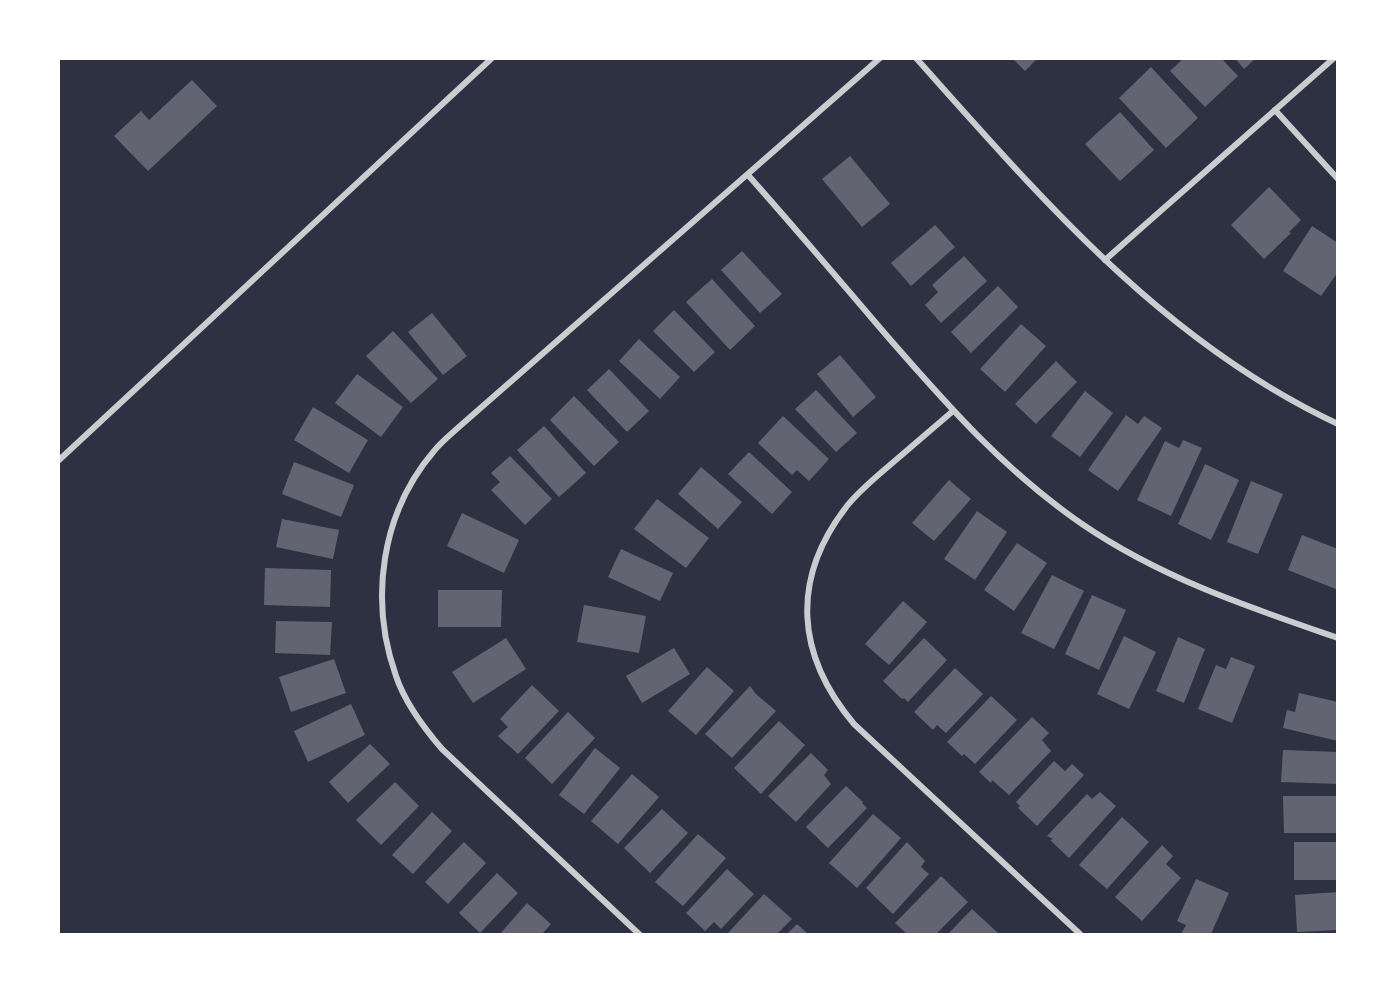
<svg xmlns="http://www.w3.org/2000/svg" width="1396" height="993" viewBox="0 0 1396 993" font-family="'DM Sans',sans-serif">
<rect width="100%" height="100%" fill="#2d3142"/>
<g fill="#626471">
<path d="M1012 58H1038L1025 71Z"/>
<path d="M1184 58H1221L1238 76 1205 107 1170 71Z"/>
<path d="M1235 58H1256L1244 69Z"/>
<path d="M1151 67 1198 118 1166 148 1119 98Z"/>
<path d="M192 80 217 106 148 171 114 136 141 111 149 120Z"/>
<path d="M1120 112 1154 150 1120 181 1085 144Z"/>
<path d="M850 156 890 204 862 227 822 179Z"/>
<path d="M1269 187 1301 220 1289 232 1291 233 1264 259 1231 225Z"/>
<path d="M935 225 955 247 911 286 891 263Z"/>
<path d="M1312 226 1338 243V272L1321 296 1283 271Z"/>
<path d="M742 251 782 294 760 313 721 270Z"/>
<path d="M964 256 987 281 941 323 925 305 938 292 932 285Z"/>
<path d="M712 279 755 326 730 350 686 302Z"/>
<path d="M998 286 1018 307 971 353 951 332Z"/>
<path d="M674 310 715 352 694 372 653 331Z"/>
<path d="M432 313 467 356 443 375 408 332Z"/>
<path d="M1021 324 1046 346 1005 392 980 369Z"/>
<path d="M393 331 438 379 411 403 366 356Z"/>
<path d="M639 339 680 377 660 399 619 361Z"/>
<path d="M840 355 876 397 853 417 817 374Z"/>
<path d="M1056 361 1077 382 1036 424 1015 404Z"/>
<path d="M609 369 649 411 627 432 587 390Z"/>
<path d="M357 374 403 407 381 437 335 403Z"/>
<path d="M816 390 857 433 836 452 795 409Z"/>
<path d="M1085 391 1113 413 1080 457 1051 436Z"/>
<path d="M574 396 619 442 594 466 550 420Z"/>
<path d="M313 407 368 440 349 473 294 440Z"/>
<path d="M1126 415 1138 424 1144 416 1162 428 1118 491 1088 470Z"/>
<path d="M783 416 829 459 809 481 797 470 792 475 758 443Z"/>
<path d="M544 426 586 473 559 497 517 450Z"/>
<path d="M1183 440 1202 448 1171 516 1137 500 1165 441 1179 448Z"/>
<path d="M749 452 792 492 772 514 728 474Z"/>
<path d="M510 456 552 499 525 525 491 490 500 482 491 473Z"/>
<path d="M294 462 354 485 341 517 282 494Z"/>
<path d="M1205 464 1239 480 1211 540 1178 524Z"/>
<path d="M701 467 742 502 718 529 678 494Z"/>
<path d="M949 480 971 499 934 541 912 523Z"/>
<path d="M1251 481 1283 494 1258 554 1227 542Z"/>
<path d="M657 499 709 538 686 568 634 529Z"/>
<path d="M977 511 1007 532 975 580 944 559Z"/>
<path d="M462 513 519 540 504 573 447 546Z"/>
<path d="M282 519 339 530 333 559 276 547Z"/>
<path d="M1302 535 1338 549V590L1288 570Z"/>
<path d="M1017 543 1047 563 1014 611 984 590Z"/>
<path d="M621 549 673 573 660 601 608 577Z"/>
<path d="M265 568 331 570 330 607 264 605Z"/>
<path d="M1052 575 1084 591 1054 649 1021 633Z"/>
<path d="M438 590H502L501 627H438Z"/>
<path d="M1092 595 1126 610 1099 670 1065 654Z"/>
<path d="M903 601 927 622 889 665 865 644Z"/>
<path d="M584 605 646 616 639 653 577 642Z"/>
<path d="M276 621 332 622 330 655 275 653Z"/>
<path d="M1124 636 1156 652 1129 709 1097 694Z"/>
<path d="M1178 637 1205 649 1184 703 1156 691Z"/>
<path d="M506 638 526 669 473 703 452 672Z"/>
<path d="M924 638 947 660 908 702 904 698 902 699 883 681Z"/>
<path d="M674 648 690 674 642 703 626 676Z"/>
<path d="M1231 657 1255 666 1232 723 1198 709 1216 665 1226 669Z"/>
<path d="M334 659 346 693 291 712 279 677Z"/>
<path d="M707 667 734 691 696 735 668 711Z"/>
<path d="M955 668 983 694 946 733 937 725 933 730 914 712Z"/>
<path d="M532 685 559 711 518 754 498 736 508 727 500 719Z"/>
<path d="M750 686 756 694 776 711 732 758 705 734Z"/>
<path d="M1299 693 1338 702V741L1283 728 1287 710 1295 712Z"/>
<path d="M991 696 1017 720 975 764 964 754 962 756 947 742Z"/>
<path d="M351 704 365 735 308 762 294 731Z"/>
<path d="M568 712 595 738 552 784 525 758Z"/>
<path d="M1032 717 1049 733 1042 740 1051 751 1009 795 992 780 991 783 979 772Z"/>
<path d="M779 721 805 745 761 794 734 768Z"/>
<path d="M370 744 390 764 348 803 329 782Z"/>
<path d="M595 748 620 768 584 814 559 795Z"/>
<path d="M1283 750 1338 752V784L1281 782Z"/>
<path d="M811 753 828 770 824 775 831 784 796 822 768 796Z"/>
<path d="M1054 761 1065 771 1072 764 1084 775 1037 826 1018 808 1020 806 1016 802Z"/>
<path d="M632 774 659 797 618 844 591 821Z"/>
<path d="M395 782 419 806 381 845 356 820Z"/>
<path d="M846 786 863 802 862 803 867 808 828 848 806 827Z"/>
<path d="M1100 792 1116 806 1069 858 1050 840 1053 839 1047 836 1087 794 1092 799Z"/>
<path d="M1283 796H1338V833H1284Z"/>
<path d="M662 809 688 833 650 873 624 848Z"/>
<path d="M432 812 452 831 413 874 392 855Z"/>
<path d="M873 814 901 838 857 888 829 863Z"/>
<path d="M1122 817 1149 842 1107 889 1079 865Z"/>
<path d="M698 834 726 858 683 906 655 882Z"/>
<path d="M464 842 486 863 448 904 425 882Z"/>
<path d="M907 842 925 861 921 867 929 874 893 914 866 888Z"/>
<rect x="1294" y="842" width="44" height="38"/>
<path d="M1162 845 1173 856 1166 864 1181 878 1142 921 1115 897Z"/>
<path d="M727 869 754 894 721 929 714 922 705 931 686 913Z"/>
<path d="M497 873 518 893 480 933 459 913Z"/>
<path d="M941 876 968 902 936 934H907L895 923Z"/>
<path d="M1196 879 1229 893 1211 934H1181L1186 925 1177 921Z"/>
<path d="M1338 892V930L1297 932 1295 895Z"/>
<path d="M764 894 792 919 777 934H727Z"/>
<path d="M527 903 551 924 542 934H500Z"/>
<path d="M972 909 998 933 996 934H948Z"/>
<path d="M797 924 808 934H787Z"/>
</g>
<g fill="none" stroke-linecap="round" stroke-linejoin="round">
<g stroke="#caccd0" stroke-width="6">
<path d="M916 58C1042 199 1163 342 1338 424"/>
<path d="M1275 110 1338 179"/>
<path d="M748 175C795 228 841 282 887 336 948 406 1005 471 1082 524 1161 578 1248 607 1338 638"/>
<path d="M1105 260 1334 58"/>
<path d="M953 411C932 429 911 447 890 465 875 478 859 491 847 506 790 579 796 655 854 724L1080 934"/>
<path d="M58 461 492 58"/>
<path d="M639 934 442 749C423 727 405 703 396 676 369 600 381 513 434 451 441 442 451 434 460 426L880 58"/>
</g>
</g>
<rect width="1396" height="993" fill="none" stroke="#ffffff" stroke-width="120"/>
</svg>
